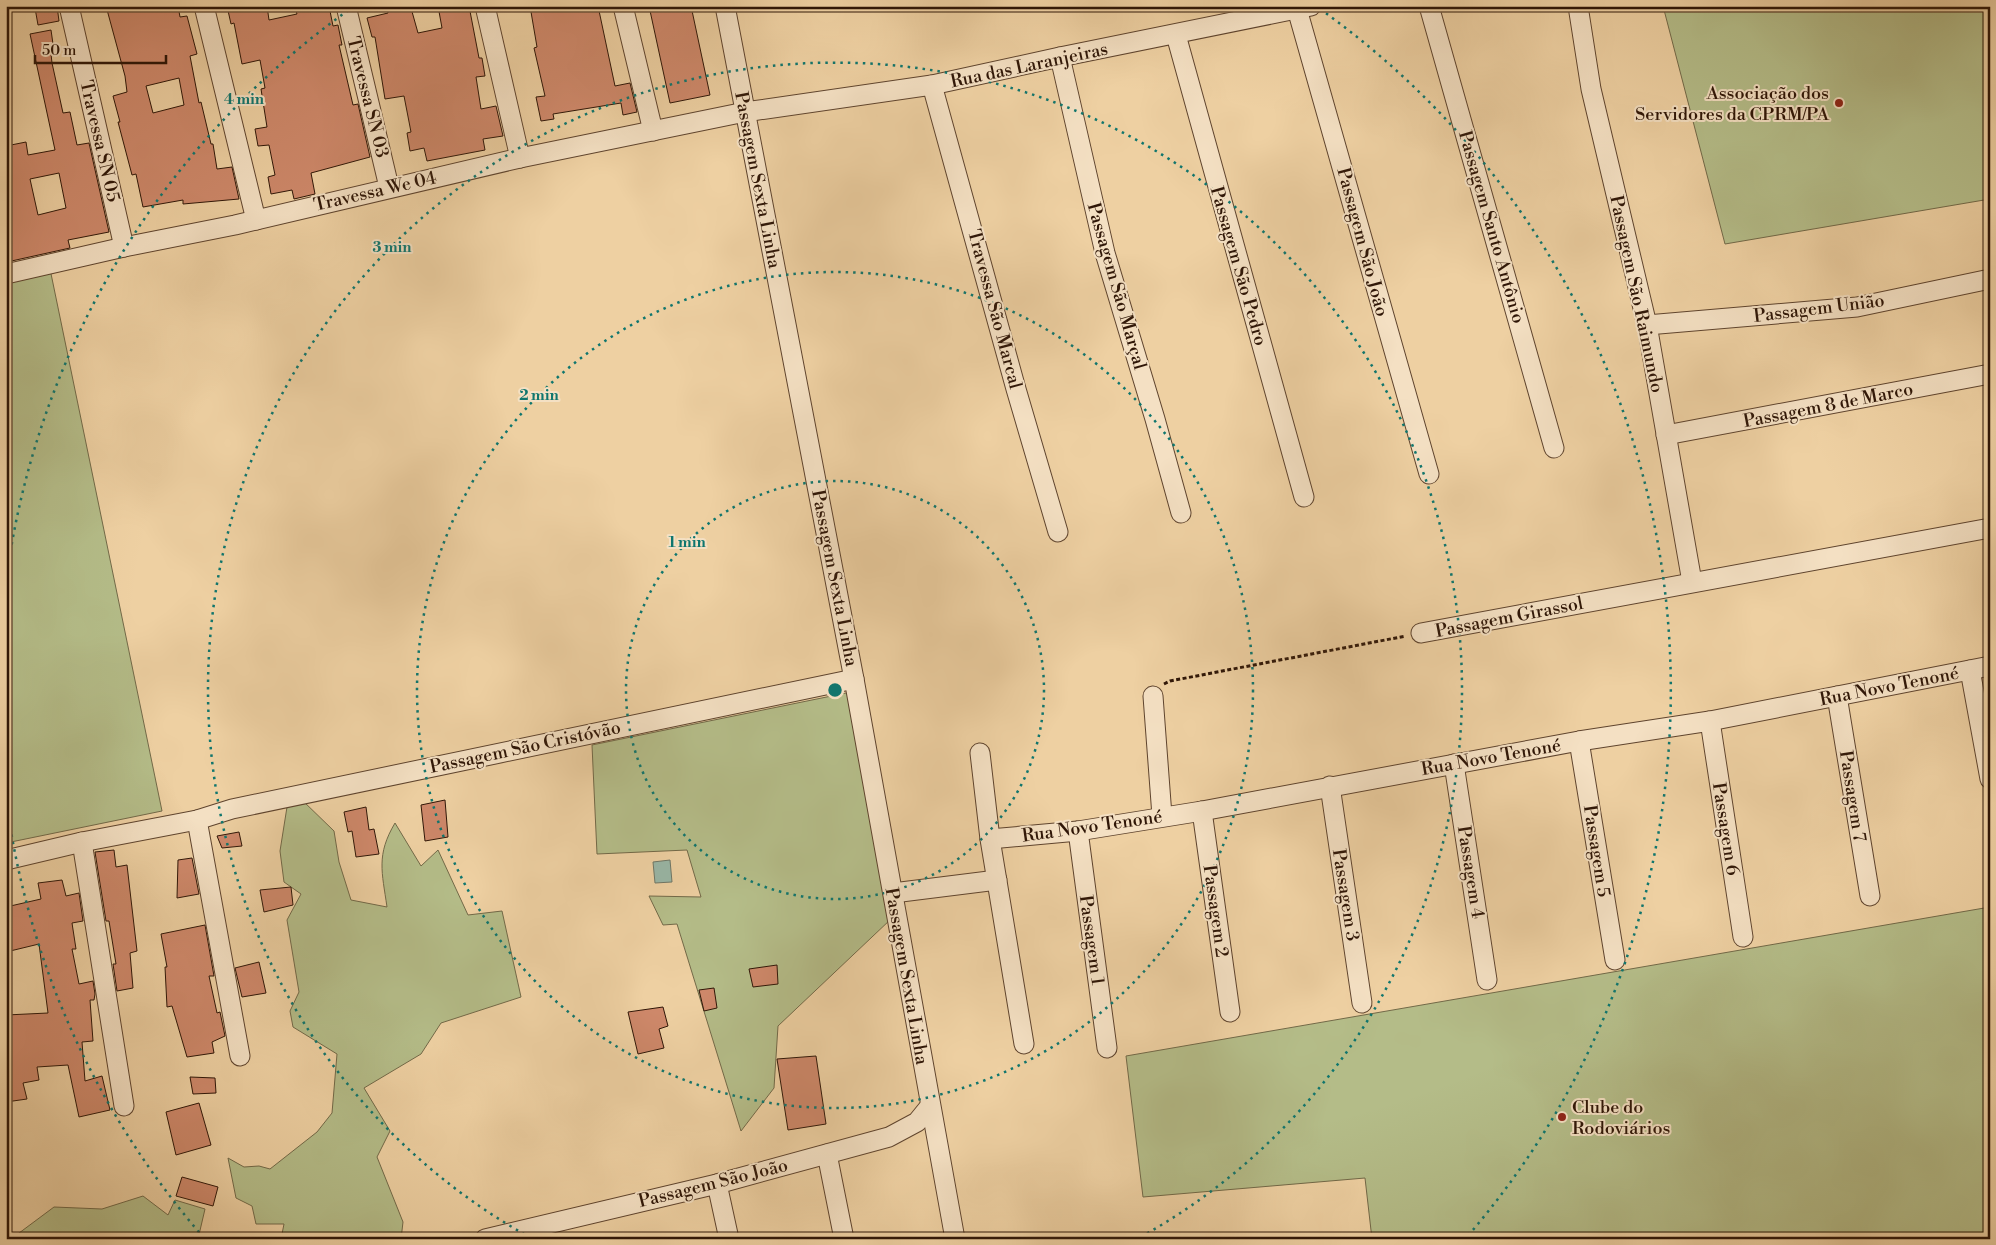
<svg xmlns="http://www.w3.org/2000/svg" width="1996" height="1245" viewBox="0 0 1996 1245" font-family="'Libre Bodoni',serif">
<rect width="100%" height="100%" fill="#eed0a2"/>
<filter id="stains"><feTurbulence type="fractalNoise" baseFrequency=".004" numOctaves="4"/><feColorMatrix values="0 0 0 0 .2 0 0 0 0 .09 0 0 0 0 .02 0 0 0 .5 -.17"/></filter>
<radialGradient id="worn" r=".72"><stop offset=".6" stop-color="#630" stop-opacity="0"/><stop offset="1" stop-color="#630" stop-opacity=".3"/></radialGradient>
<g fill="#b4bc88" stroke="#726948">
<path d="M1663 6H1990V199L1725 244Z"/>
<path d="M49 264 162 811 6 843V274Z"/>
<path d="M851 692 891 919 778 1026 774 1088 741 1131 677 924 663 925 649 896 701 897 687 850 597 854 592 745Z"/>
<path d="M301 799 334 831 339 862 351 900 387 907C382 872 376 855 395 823L421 866 438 850 468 915 502 911 521 997 441 1023 421 1054 364 1088 390 1131 377 1157 403 1222 401 1239H281L284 1224H256L252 1206 236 1198 228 1158 244 1167 259 1166 270 1169 317 1132 332 1113 337 1054 293 1027 290 1011 299 992 287 920 301 894 284 882 280 851 287 807Z"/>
<path d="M1990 907V1239H1372L1365 1178 1143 1197 1126 1056Z"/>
<path d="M143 1196 168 1215 175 1200 205 1209 198 1239H11L54 1207 102 1209Z"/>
</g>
<path fill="#99b7a7" stroke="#6f7767" d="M670 860 672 882 655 883 653 862Z"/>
<g fill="#ce886a" stroke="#2f1607" fill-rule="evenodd">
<path d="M43 6H57L59 21 38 25 35 8Z"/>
<path d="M106 6H178L180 17 187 16 197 54 190 56 199 103 201 102 211 144H213L217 169 232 167 239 199 183 204V200L143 207 136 174 132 175 118 122H120L113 96 127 92 125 76ZM179 78 184 105 153 113 146 86Z"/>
<path d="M227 6H267L269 20 297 14 296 11 303 10 302 6H329L333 26 338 25 342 45H339L353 105 358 104 370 157 311 173 315 194 294 199 292 190 271 194 268 177 275 175 269 145 258 146 255 129 267 127 261 89 265 88 260 60 242 64 234 23 231 24Z"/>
<path d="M387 6H403V10L411 8 418 33 442 28 438 6H469L479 58H482L485 76 476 77 481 109 496 106 503 136 483 139 485 150 427 161 424 148 410 151 407 133 411 132 404 96 385 99 375 37H372L367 18 388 13Z"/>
<path d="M530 6H598L615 86 630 83 637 112 623 115 621 103 553 114 554 119 541 121 536 97 545 96 534 48 537 47Z"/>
<path d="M649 6H691L710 95 670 103Z"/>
<path d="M51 30 53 44 50 45 52 63 63 113 70 112 77 145 89 143 109 232 68 240 70 248 7 262 6 146 26 142 28 155 55 150 30 34ZM59 173 66 208 38 215 30 179Z"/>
<path d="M445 800 448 837 425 841 421 805Z"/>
<path d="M366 807 369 830 374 829 379 854 356 857 352 831 348 832 344 812Z"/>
<path d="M239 832 242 846 222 848 217 836Z"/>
<path d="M114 850 116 867 127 865 137 951 130 953 133 988 117 991 113 964H116L109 921H106L95 852Z"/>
<path d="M192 858 199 894 177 898 178 860Z"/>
<path d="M62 880 66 896 79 893 83 921 72 923 76 949H72L79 984 93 981 95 994 94 1000H90L93 1041 82 1042 85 1081 102 1076 110 1110 79 1117 68 1065 37 1067 39 1080 23 1083 27 1099 6 1102V1015L48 1013 39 944 6 952V907L41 899 38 883Z"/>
<path d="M291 887 293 905 264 912 260 890Z"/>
<path d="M205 925 214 976H209L217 1013 220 1012 225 1036 212 1042 214 1053 187 1057 172 1006 167 1007 165 967H167L161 934Z"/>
<path d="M259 962 266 993 242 997 235 968Z"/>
<path d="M777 965 778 984 753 987 749 969Z"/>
<path d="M714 988 717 1008 704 1011 699 990Z"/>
<path d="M663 1007 668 1026 659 1029 664 1048 638 1054 628 1012Z"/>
<path d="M816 1056 826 1124 788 1130 777 1059Z"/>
<path d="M190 1077 215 1078 216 1093 193 1094Z"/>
<path d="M199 1103 211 1145 176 1155 166 1112Z"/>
<path d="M182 1177 218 1187 213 1206 176 1196Z"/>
</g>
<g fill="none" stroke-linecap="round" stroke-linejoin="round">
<g stroke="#5f442e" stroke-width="21">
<g id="minor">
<path d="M69 6 124 247"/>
<path d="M204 6 256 220"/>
<path d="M346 6 389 187"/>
<path d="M485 6 520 158"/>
<path d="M623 6 653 131"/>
<path d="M725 6 854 679 955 1239"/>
<path d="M1429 6 1554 448"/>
<path d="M1578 6 1591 89 1647 325 1692 582"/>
<path d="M1297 9 1429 474"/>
<path d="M1176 35 1304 497"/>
<path d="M1060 57 1105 253 1155 419 1181 513"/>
<path d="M932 85 1016 389 1058 532"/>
<path d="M6 274 124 247 235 225 520 158 745 112 932 85 1060 57 1311 6"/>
<path d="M1647 325 1857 307 1990 279"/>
<path d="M1666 435 1990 374"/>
<path d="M1421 633 1990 528"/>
<path d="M1970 670 1990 779"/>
<path d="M1153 696 1162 816"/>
<path d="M1837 696 1870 896"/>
<path d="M1710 721 1743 937"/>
<path d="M1579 741 1615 960"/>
<path d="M980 753 990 839 1024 1044"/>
<path d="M1454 764 1487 980"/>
<path d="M1330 786 1362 1003"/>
<path d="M1202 811 1230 1012"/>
<path d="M197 820 240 1056"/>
<path d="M1078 831 1107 1048"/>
<path d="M990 839 1078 831 1202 811 1579 741 1710 721 1990 666"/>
<path d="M82 842 124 1106"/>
<path d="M6 860 82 842 197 820 232 809 854 679"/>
<path d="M893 893 997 880"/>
<path d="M827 1154 844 1239"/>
<path d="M717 1184 729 1239"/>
<path d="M485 1239 717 1184 889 1137 917 1122 930 1106"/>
</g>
</g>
<path stroke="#2f1607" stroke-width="3" stroke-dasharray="4 2.5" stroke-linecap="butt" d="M1164 684 1170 681 1406 636"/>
<use href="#minor" stroke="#f4e0c3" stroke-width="19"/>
</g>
<g fill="none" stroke="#0f766e" stroke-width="2.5" stroke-dasharray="2.5 5">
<circle cx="835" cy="690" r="209"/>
<circle cx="835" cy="690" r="418"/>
<path d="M531 1238A627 627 0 1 1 1139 1238"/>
<path d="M204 1238A836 836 0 0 1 7 806M7 574A836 836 0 0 1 350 9M1320 9A836 836 0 0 1 1466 1238"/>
</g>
<g fill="#8f2418" stroke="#f4e0c3" stroke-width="2">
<circle cx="1839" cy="103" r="5"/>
<circle cx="1562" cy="1117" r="5"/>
</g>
<g text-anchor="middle" stroke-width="4" stroke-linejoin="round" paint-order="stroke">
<g font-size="18" fill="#2f1607" stroke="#f4e0c3">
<text transform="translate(1029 65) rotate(-12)" y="6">Rua das Laranjeiras</text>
<text transform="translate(368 97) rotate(76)" y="6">Travessa SN 03</text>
<text transform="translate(100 141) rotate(77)" y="6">Travessa SN 05</text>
<text transform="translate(758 180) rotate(79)" y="6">Passagem Sexta Linha</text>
<text transform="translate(375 191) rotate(-13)" y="6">Travessa We 04</text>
<text transform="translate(1492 227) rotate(74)" y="6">Passagem Santo Antônio</text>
<text transform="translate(1363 242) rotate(75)" y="6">Passagem São João</text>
<text transform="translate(1239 266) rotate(74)" y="6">Passagem São Pedro</text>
<text transform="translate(1117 286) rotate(74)" y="6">Passagem São Marçal</text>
<text transform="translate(1637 294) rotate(78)" y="6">Passagem São Raimundo</text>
<text transform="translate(1819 308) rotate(-7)" y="6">Passagem União</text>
<text transform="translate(995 309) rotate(75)" y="6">Travessa São Marcal</text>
<text transform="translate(1828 405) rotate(-11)" y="6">Passagem 8 de Marco</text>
<text transform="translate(835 578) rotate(79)" y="6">Passagem Sexta Linha</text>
<text transform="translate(1509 617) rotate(-11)" y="6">Passagem Girassol</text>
<text transform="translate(1889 686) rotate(-11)" y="6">Rua Novo Tenoné</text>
<text transform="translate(525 747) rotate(-12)" y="6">Passagem São Cristóvão</text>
<text transform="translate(1491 757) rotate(-10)" y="6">Rua Novo Tenoné</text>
<text transform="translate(1853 796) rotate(81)" y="6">Passagem 7</text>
<text transform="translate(1092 826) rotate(-8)" y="6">Rua Novo Tenoné</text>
<text transform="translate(1726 829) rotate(81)" y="6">Passagem 6</text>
<text transform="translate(1597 851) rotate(81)" y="6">Passagem 5</text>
<text transform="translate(1471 872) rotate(81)" y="6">Passagem 4</text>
<text transform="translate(1346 895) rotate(81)" y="6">Passagem 3</text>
<text transform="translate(1216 911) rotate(82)" y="6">Passagem 2</text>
<text transform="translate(1092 940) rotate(82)" y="6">Passagem 1</text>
<text transform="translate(907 976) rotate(80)" y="6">Passagem Sexta Linha</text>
<text transform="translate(713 1183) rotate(-14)" y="6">Passagem São João</text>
</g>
<g font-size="18" fill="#2f1607" stroke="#f4e0c3" text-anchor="end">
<text x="1829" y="99">Associação dos<tspan x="1829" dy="21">Servidores da CPRM/PA</tspan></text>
<text x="1572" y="1113" text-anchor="start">Clube do<tspan x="1572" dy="21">Rodoviários</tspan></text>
</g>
</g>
<circle cx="835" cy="690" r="8" fill="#0f766e" stroke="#f4e0c3" stroke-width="2.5"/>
<g font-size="15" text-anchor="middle" font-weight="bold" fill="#0f766e" stroke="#f4e0c3" stroke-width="4" stroke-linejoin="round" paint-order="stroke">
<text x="244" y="104">4 min</text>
<text x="392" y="252">3 min</text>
<text x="539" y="400">2 min</text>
<text x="687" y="547">1 min</text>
</g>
<rect width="1996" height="1245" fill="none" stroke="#eed0a2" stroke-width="25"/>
<rect x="8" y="8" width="1981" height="1230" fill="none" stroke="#2f1607" stroke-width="2.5"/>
<rect x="12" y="12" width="1971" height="1220" fill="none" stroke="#2f1607"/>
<path d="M35 55v8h131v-8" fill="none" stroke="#2f1607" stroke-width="2.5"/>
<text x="42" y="55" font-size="15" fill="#2f1607" stroke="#f4e0c3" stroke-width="4" paint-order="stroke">50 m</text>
<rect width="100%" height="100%" filter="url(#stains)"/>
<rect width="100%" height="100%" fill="url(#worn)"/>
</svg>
